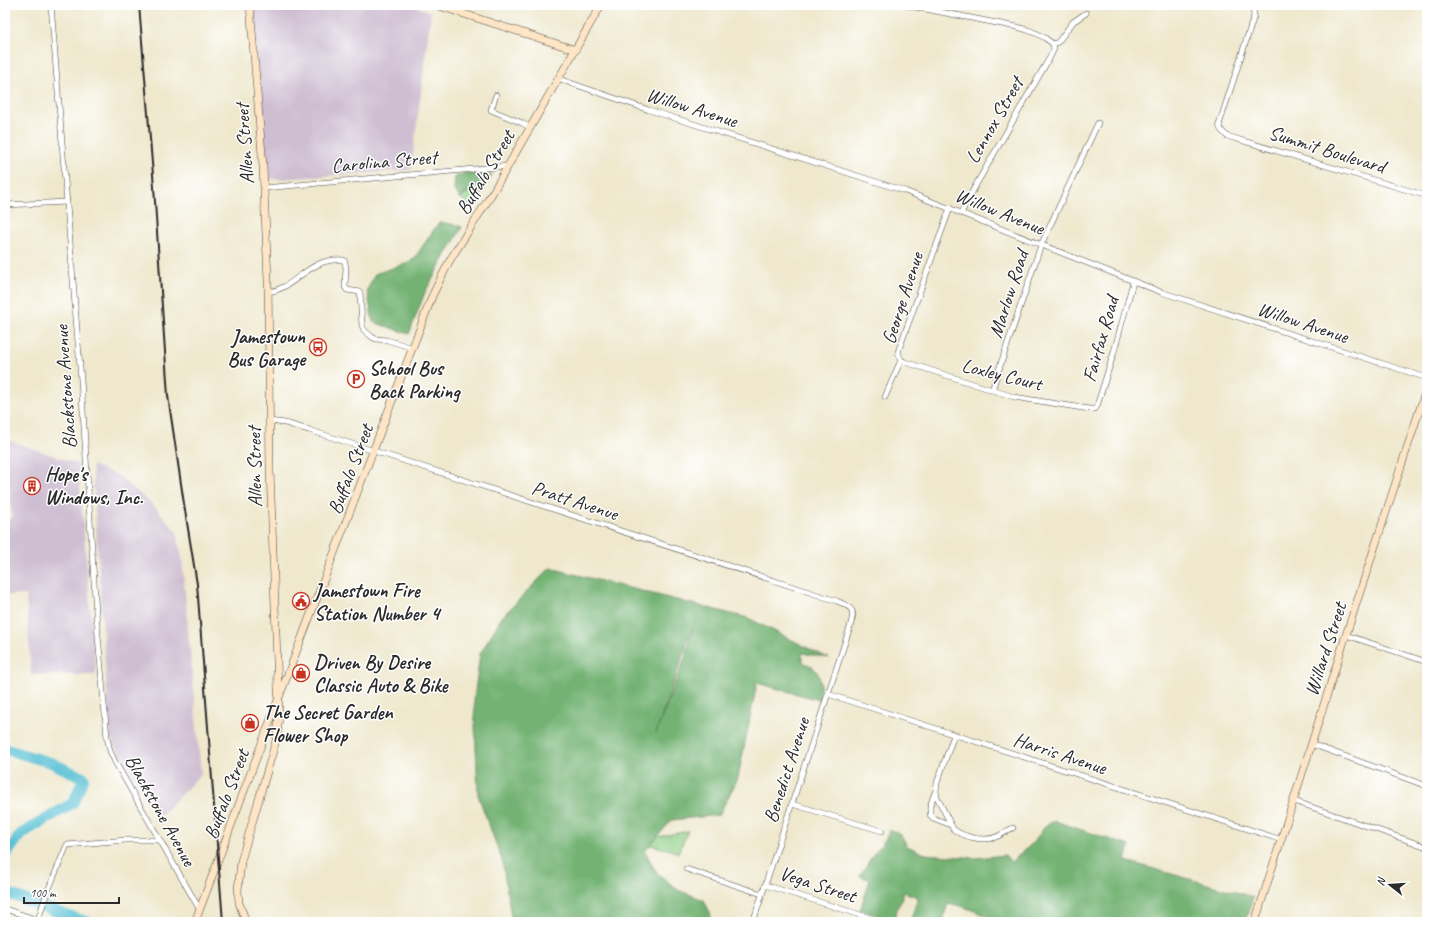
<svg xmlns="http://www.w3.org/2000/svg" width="1432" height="927" viewBox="0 0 1432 927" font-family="Caveat,sans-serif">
<rect width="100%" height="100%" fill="#fff"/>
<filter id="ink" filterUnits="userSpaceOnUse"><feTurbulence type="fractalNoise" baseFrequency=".025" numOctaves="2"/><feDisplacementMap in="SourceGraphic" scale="8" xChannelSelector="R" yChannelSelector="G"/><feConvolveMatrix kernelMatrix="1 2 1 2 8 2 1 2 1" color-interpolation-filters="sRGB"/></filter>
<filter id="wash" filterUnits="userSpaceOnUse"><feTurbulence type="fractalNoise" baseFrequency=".012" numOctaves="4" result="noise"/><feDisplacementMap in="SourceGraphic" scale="16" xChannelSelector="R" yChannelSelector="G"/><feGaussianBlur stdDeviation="0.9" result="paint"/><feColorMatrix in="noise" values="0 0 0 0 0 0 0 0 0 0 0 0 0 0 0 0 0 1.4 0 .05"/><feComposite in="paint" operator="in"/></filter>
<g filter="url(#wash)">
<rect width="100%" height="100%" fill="#efe8cd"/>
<g fill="#cebed1">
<path d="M253 5H412L431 12 411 170 265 180Z"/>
<path d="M5 439 78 464 96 675H31L26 595H5V523L12 517Z"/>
<path d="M92 465 117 475 154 506 177 532 182 559 201 774 157 819 110 738Z"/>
</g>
<g fill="#8fcf86" stroke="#5d7d58">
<path d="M493 174 473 207 460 198Z"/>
<path d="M688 831 678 853 671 850 650 845 657 837Z"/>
</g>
<g fill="#73b273" stroke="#4f6e4f" fill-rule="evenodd">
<path d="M464 173H481L491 175 460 198 454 190 455 177Z"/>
<path d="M439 222 451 224 462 227 425 292 409 334 373 322 367 290 375 274 404 264 414 259Z"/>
<path d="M550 568 748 618 828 658 802 653V658L804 663C823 669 821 683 819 700L757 683 738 778 719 815 672 820 645 851 656 872 678 890 704 900 711 915 709 922H512L502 860 478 795 474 699 480 654 502 617ZM693 629 686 655 656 733 692 629Z"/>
<path d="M1055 821 1130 846 1126 861 1253 897 1245 922H1004L961 906 948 903 942 922H914L911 919 918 897 904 892 893 920 860 910 870 880 860 876 872 856 885 840 890 830C900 831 903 838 907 846L925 854 976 858 1005 855 1011 862 1033 843 1046 825Z"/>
</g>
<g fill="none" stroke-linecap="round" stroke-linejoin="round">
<g stroke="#57c0d4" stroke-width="11">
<path d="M5 749 52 763 84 778 73 803 21 834 5 856"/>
<path d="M5 890 7 893 68 916 88 922"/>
</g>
</g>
</g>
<g filter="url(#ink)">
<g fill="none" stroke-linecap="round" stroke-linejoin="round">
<g stroke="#484743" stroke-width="6">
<g id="street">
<path d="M51 5 81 380 96 613 107 737 110 751 115 762 200 910"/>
<path d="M905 5 1017 27C1030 30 1042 34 1053 44"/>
<path d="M1249 5 1253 8 1254 16 1219 125 1221 130 1227 136 1427 196"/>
<path d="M1053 44 1058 42 1073 22 1086 13"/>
<path d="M559 79 649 110 905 191 1161 292 1427 378"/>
<path d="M496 95 491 110 522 123 531 128"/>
<path d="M264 188 508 166"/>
<path d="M5 205 67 202"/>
<path d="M961 213 977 183 1050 57 1054 49 1053 44"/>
<path d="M268 292C298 288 307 257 344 260L346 267 345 287 347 290 360 292 362 325 364 330 372 337 376 339 387 340 413 348"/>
<path d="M901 360 905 362 1014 397 1089 409H1095L1097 406 1114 352 1133 282"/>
<path d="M992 390 1041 245 1098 123"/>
<path d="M885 397 901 360 898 352 950 208"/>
<path d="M269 421 285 423 309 430 837 601C854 608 855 610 850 627L753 922"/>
<path d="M5 496V510"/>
<path d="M1346 635 1427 662"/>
<path d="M828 694 1282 840"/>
<path d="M954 735 937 783 936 791 937 797 953 829C963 837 984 842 996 837 1002 835 1007 830 1013 828"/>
<path d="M1311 744 1427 786"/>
<path d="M935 792 930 806V815L933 818 951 825"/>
<path d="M1294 801 1427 847"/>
<path d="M792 804 882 831"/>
<path d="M686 869 762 894"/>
<path d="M765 885 883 922"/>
<path d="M5 909 38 920 45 898 67 845 126 840H159"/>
</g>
</g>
<g stroke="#484743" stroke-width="8">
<g id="secondary">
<path d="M436 5 576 50"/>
<path d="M195 922 278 700 433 294 450 260 490 197 601 5"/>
<path d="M246 922 239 903 238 890 241 861 277 737 279 715 270 470 268 280 263 167 250 5"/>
<path d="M1255 922 1346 635 1427 387"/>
</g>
</g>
<use href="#street" stroke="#fff" stroke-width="5"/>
<use href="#secondary" stroke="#fde5c5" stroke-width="7"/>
<path stroke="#2b2b2b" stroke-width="2" d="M139 5 154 187 168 396 184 504 197 584 223 922"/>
</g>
</g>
<defs>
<g id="bus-ring" transform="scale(0.9)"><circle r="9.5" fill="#fff" stroke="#c8321e" stroke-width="1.5"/><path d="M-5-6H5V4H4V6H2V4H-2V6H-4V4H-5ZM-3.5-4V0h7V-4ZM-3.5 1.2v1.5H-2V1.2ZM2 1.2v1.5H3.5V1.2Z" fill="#c8321e"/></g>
<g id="parking-ring" transform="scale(0.9)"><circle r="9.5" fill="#fff" stroke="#c8321e" stroke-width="1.5"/><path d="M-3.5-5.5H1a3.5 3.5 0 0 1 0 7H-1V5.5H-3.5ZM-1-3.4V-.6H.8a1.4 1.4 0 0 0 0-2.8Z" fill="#c8321e"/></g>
<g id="building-ring" transform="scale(0.9)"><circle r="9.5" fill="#fff" stroke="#c8321e" stroke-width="1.5"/><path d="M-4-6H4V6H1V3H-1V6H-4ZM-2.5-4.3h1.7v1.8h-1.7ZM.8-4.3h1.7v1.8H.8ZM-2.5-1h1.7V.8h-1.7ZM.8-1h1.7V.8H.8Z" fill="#c8321e"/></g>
<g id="civic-ring" transform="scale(0.9)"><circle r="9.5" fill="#fff" stroke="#c8321e" stroke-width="1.5"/><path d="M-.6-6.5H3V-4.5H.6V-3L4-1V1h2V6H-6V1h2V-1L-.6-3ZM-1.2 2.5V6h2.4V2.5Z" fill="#c8321e"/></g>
<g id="shop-ring" transform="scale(0.9)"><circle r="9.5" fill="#fff" stroke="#c8321e" stroke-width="1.5"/><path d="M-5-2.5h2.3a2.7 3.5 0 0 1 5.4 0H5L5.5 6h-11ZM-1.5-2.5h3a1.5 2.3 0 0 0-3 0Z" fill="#c8321e"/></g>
</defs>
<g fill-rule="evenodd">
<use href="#bus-ring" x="318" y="347"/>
<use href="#parking-ring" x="356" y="379"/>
<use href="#building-ring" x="32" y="486"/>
<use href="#civic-ring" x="301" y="601"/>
<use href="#shop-ring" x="301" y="673"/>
<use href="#shop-ring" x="250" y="723"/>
</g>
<g text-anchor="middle" stroke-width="3" stroke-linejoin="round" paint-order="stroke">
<g font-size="20" fill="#2b2b2b" stroke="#fff">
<text transform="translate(692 107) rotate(17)" y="7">Willow Avenue</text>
<text transform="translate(994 120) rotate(-60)" y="7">Lennox Street</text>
<text transform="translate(244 144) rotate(-94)" y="7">Allen Street</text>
<text transform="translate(1327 149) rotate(17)" y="7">Summit Boulevard</text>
<text transform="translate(384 161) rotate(-5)" y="7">Carolina Street</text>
<text transform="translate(485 172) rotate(-59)" y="7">Buffalo Street</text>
<text transform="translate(1000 211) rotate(22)" y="7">Willow Avenue</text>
<text transform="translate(1008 294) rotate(-72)" y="7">Marlow Road</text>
<text transform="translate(902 298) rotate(-72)" y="7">George Avenue</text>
<text transform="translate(1303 322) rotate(18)" y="7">Willow Avenue</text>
<text transform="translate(1100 339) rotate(-74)" y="7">Fairfax Road</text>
<text transform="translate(1002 374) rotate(14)" y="7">Loxley Court</text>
<text transform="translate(65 387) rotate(-94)" y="7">Blackstone Avenue</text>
<text transform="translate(254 467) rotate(-91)" y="7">Allen Street</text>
<text transform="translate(350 469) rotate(-69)" y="7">Buffalo Street</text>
<text transform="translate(575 500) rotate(18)" y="7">Pratt Avenue</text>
<text transform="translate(1325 649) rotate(-72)" y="7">Willard Street</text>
<text transform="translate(1060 753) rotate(18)" y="7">Harris Avenue</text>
<text transform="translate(786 770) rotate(-72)" y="7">Benedict Avenue</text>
<text transform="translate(226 794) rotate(-69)" y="7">Buffalo Street</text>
<text transform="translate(161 810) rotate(61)" y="7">Blackstone Avenue</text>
<text transform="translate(818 884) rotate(18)" y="7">Vega Street</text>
</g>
<g font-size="20" font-weight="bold" fill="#2b2b2b" stroke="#fff" text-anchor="start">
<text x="305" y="343" text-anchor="end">Jamestown<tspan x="305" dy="23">Bus Garage</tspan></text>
<text x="369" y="375">School Bus<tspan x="369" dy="23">Back Parking</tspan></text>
<text x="45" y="481">Hope's<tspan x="45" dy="23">Windows, Inc.</tspan></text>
<text x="314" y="597">Jamestown Fire<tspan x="314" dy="23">Station Number 4</tspan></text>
<text x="314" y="669">Driven By Desire<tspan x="314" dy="23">Classic Auto &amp; Bike</tspan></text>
<text x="263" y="719">The Secret Garden<tspan x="263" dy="23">Flower Shop</tspan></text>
</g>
</g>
<rect width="1432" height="927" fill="none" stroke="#fff" stroke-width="20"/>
<g transform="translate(1390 885) rotate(287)" stroke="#ffffff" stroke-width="3" paint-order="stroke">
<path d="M0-3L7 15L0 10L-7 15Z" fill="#2b2b2b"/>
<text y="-6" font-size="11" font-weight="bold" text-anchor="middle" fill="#2b2b2b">N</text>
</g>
<path d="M24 897v6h95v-6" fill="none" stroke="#2b2b2b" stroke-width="2"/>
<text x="30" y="897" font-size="12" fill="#2b2b2b" stroke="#ffffff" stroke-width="3" paint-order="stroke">100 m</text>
</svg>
